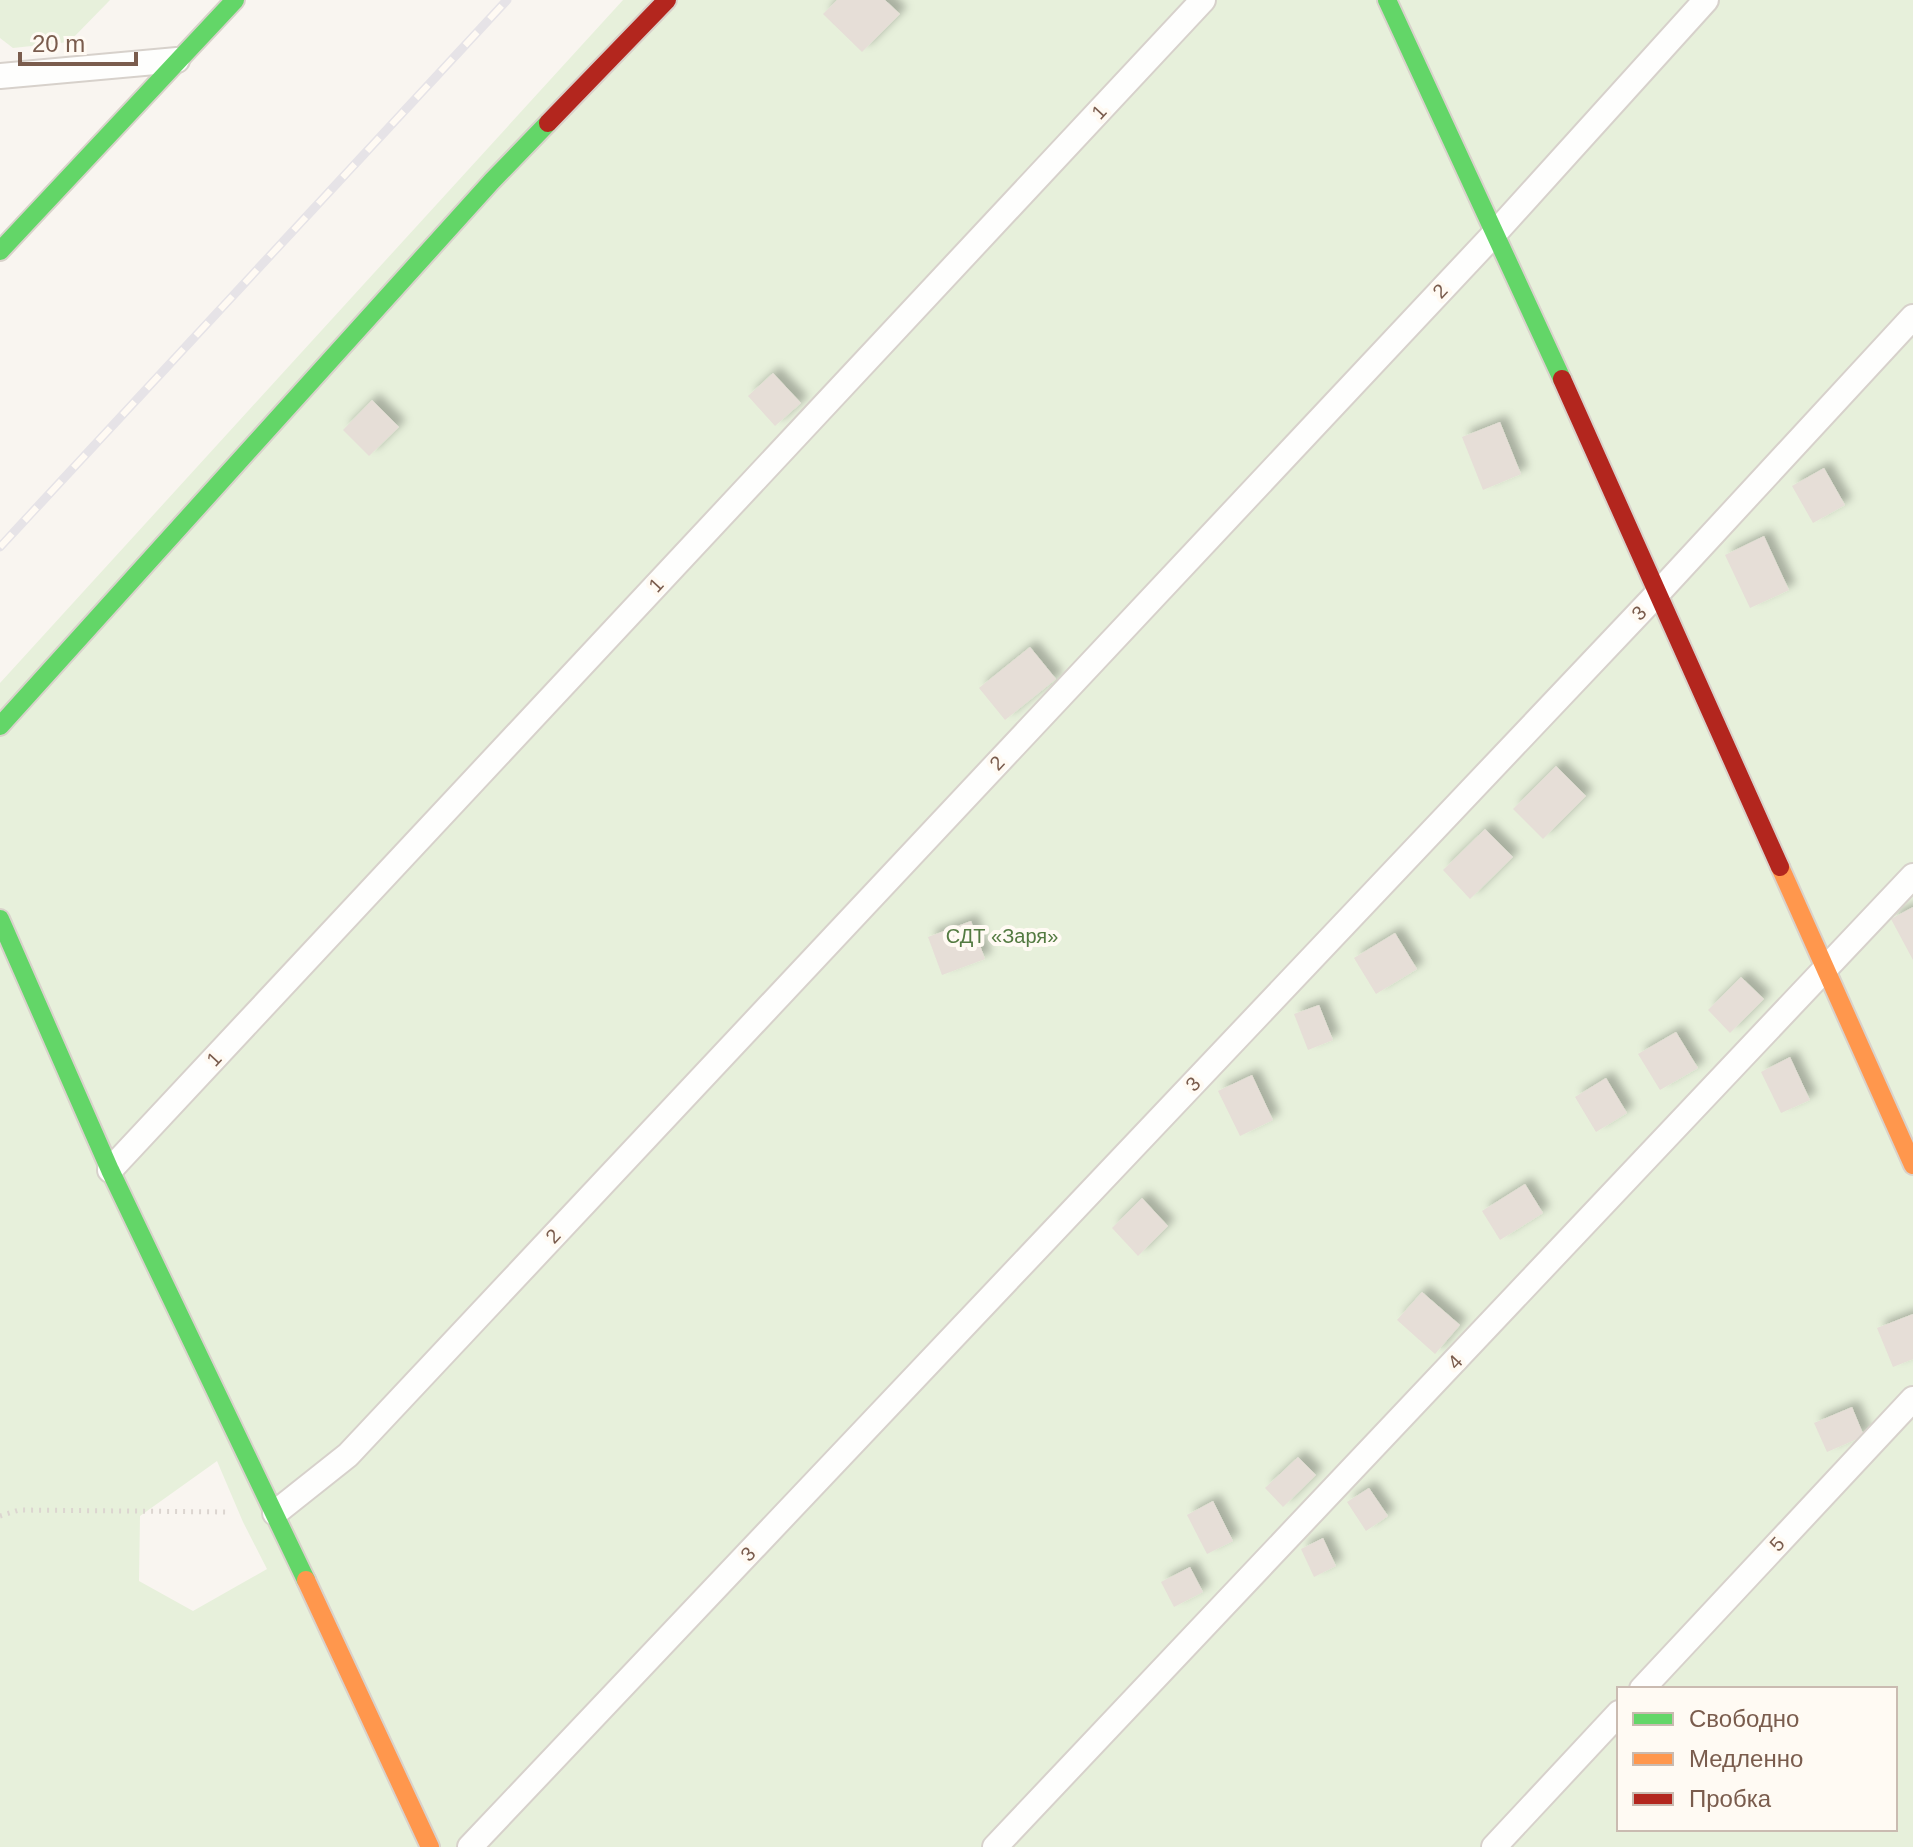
<svg xmlns="http://www.w3.org/2000/svg" width="1913" height="1847" viewBox="0 0 1913 1847" font-family="Arial,sans-serif">
<defs>
<filter id="shadow"><feDropShadow dx="7" dy="-7" stdDeviation="4" flood-color="#0004"/></filter>
</defs>
<rect width="100%" height="100%" fill="#f9f5f0"/>
<g fill="#e7f0db" fill-rule="evenodd">
<path d="M0 0H110L69 42 13 48 0 38Z"/>
<path d="M623 0H1913V1847H0V683ZM217 1461 243 1522 267 1569 193 1611 139 1581 140 1516ZM1619 1689H1895V1829H1619Z"/>
</g>
<g fill="#e6ded7" filter="url(#shadow)">
<path d="M837 0H885L900 14 862 52 823 14Z"/>
<path d="M773 373 801 403 775 426 748 396Z"/>
<path d="M372 400 399 427 369 456 343 430Z"/>
<path d="M1500 422 1521 474 1483 490 1462 437Z"/>
<path d="M1824 468 1845 505 1813 523 1792 486Z"/>
<path d="M1764 536 1789 590 1750 608 1725 555Z"/>
<path d="M1030 647 1056 679 1005 720 979 688Z"/>
<path d="M1556 766 1586 796 1543 839 1513 809Z"/>
<path d="M1485 829 1513 857 1470 899 1443 870Z"/>
<path d="M1913 907V960L1891 919Z"/>
<path d="M971 921 985 959 942 975 928 937Z"/>
<path d="M1395 933 1417 969 1376 994 1354 958Z"/>
<path d="M1741 977 1764 999 1730 1033 1708 1010Z"/>
<path d="M1319 1005 1333 1040 1308 1050 1294 1014Z"/>
<path d="M1676 1032 1698 1068 1660 1090 1638 1054Z"/>
<path d="M1790 1057 1810 1100 1781 1113 1761 1072Z"/>
<path d="M1252 1075 1273 1120 1240 1136 1218 1091Z"/>
<path d="M1606 1078 1627 1113 1596 1132 1575 1097Z"/>
<path d="M1525 1184 1543 1213 1500 1240 1482 1211Z"/>
<path d="M1142 1198 1168 1226 1138 1256 1112 1228Z"/>
<path d="M1422 1292 1460 1325 1435 1354 1397 1320Z"/>
<path d="M1913 1314V1359L1893 1367 1877 1328Z"/>
<path d="M1852 1407 1864 1436 1827 1452 1814 1423Z"/>
<path d="M1298 1457 1316 1475 1283 1507 1265 1488Z"/>
<path d="M1369 1488 1388 1516 1366 1531 1347 1502Z"/>
<path d="M1213 1501 1233 1541 1207 1554 1187 1515Z"/>
<path d="M1323 1538 1336 1566 1314 1577 1301 1549Z"/>
<path d="M1190 1567 1203 1592 1174 1607 1161 1582Z"/>
</g>
<g fill="none" stroke-linecap="round" stroke-linejoin="round">
<g stroke="#d7d1cb" stroke-width="28">
<g id="lane">
<path d="M0 76 177 60"/>
<path d="M110 1170 1203 0"/>
<path d="M275 1513 348 1455 1496 232 1706 0"/>
<path d="M1642 1689 1913 1399"/>
<path d="M470 1847 1658 593 1913 317"/>
<path d="M995 1847 1913 876"/>
<path d="M1494 1847 1619 1713"/>
</g>
</g>
<g stroke="#d9d2cb" stroke-width="22">
<g id="fast">
<path d="M1387 0 1562 379"/>
<path d="M0 251 235 0"/>
<path d="M0 726 492 181 548 123"/>
<path d="M0 919 110 1170 306 1580"/>
</g>
</g>
<g stroke="#d9d2cb" stroke-width="22">
<g id="slow">
<path d="M1780 867 1913 1165"/>
<path d="M306 1580 430 1847"/>
</g>
</g>
<g stroke="#d9d2cb" stroke-width="22">
<g id="jam">
<path d="M548 123 667 0"/>
<path d="M1562 379 1780 867"/>
</g>
</g>
<path stroke="#dcd5d0" stroke-width="5" stroke-dasharray="2 6" stroke-linecap="butt" d="M0 1516 19 1510 230 1512"/>
<use href="#lane" stroke="#fefefd" stroke-width="24"/>
<use href="#fast" stroke="#63d668" stroke-width="18"/>
<use href="#slow" stroke="#ff974d" stroke-width="18"/>
<use href="#jam" stroke="#b3261e" stroke-width="18"/>
<g stroke="#e6e3e7" stroke-width="9">
<path id="rail" d="M0 547 507 0"/>
</g>
<use href="#rail" stroke="#fffaf3" stroke-width="6" stroke-dasharray="18" stroke-linecap="butt"/>
</g>
<g text-anchor="middle" stroke-width="8" stroke-linejoin="round" paint-order="stroke">
<g font-size="20" fill="#7a5c4d" stroke="#fffaf3">
<text transform="translate(1099 112) rotate(-47)" y="7">1</text>
<text transform="translate(1440 291) rotate(-47)" y="7">2</text>
<text transform="translate(656 585) rotate(-47)" y="7">1</text>
<text transform="translate(1639 613) rotate(-47)" y="7">3</text>
<text transform="translate(997 763) rotate(-47)" y="7">2</text>
<text transform="translate(214 1059) rotate(-47)" y="7">1</text>
<text transform="translate(1193 1084) rotate(-47)" y="7">3</text>
<text transform="translate(553 1236) rotate(-47)" y="7">2</text>
<text transform="translate(1455 1362) rotate(-47)" y="7">4</text>
<text transform="translate(1777 1544) rotate(-47)" y="7">5</text>
<text transform="translate(748 1554) rotate(-47)" y="7">3</text>
</g>
<g font-size="20" fill="#537a41" stroke="#fffaf3">
<text x="1002" y="943">СДТ «Заря»</text>
</g>
</g>
<rect x="1617" y="1687" width="280" height="144" fill="#fffaf3" stroke="#cabbb1" stroke-width="2"/>
<rect x="1633" y="1713" width="40" height="12" fill="#63d668" stroke="#cabbb1" stroke-width="2"/>
<text x="1689" y="1727" font-size="24" fill="#7a5c4d">Свободно</text>
<rect x="1633" y="1753" width="40" height="12" fill="#ff974d" stroke="#cabbb1" stroke-width="2"/>
<text x="1689" y="1767" font-size="24" fill="#7a5c4d">Медленно</text>
<rect x="1633" y="1793" width="40" height="12" fill="#b3261e" stroke="#cabbb1" stroke-width="2"/>
<text x="1689" y="1807" font-size="24" fill="#7a5c4d">Пробка</text>
<path d="M20 52v12h116v-12" fill="none" stroke="#7a5c4d" stroke-width="4"/>
<text x="32" y="52" font-size="24" fill="#7a5c4d" stroke="#fffaf3" stroke-width="6" paint-order="stroke">20 m</text>
</svg>
